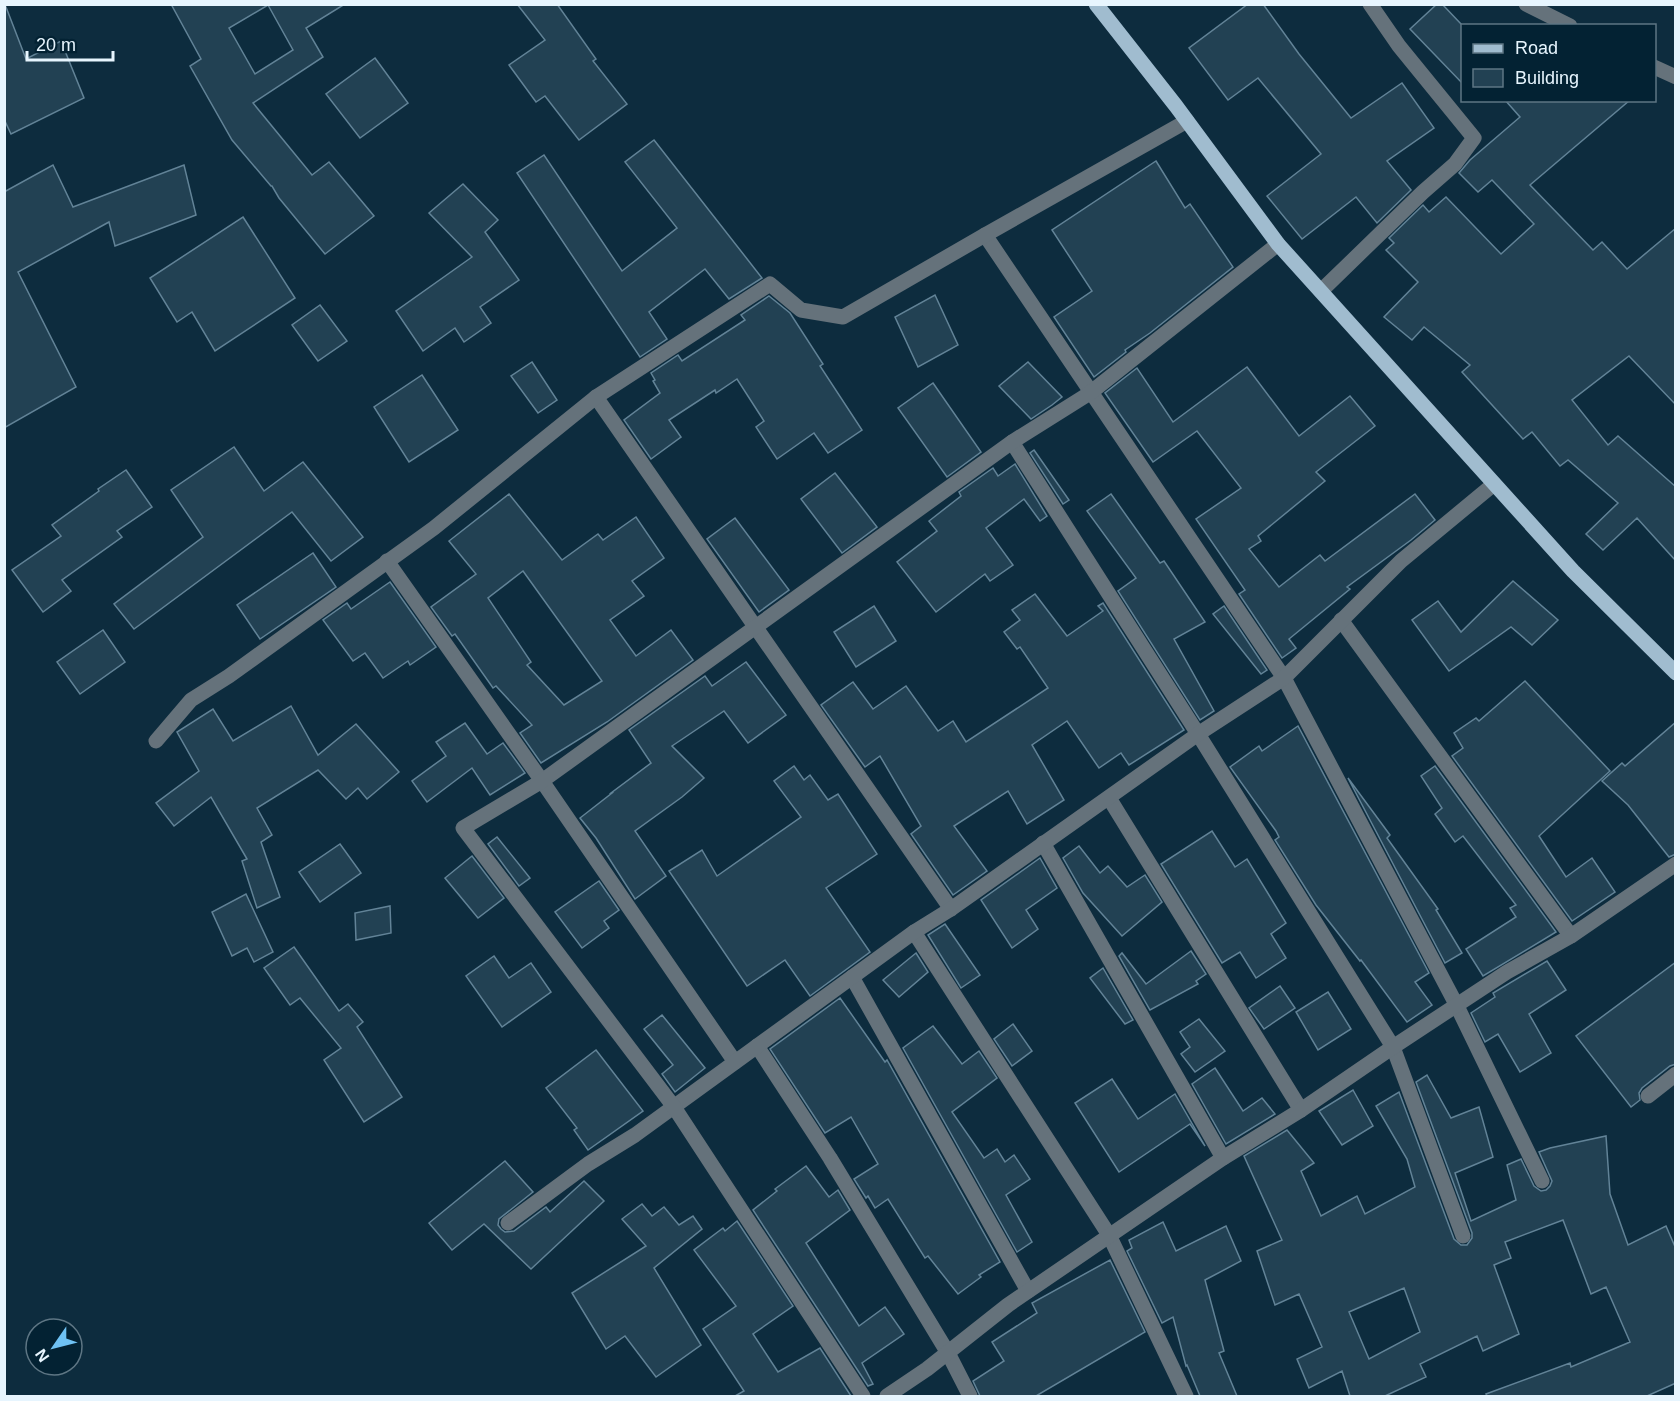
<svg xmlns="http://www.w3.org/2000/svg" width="1680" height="1401" viewBox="0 0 1680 1401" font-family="Arial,sans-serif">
<rect width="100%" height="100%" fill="#0d2c3e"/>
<g fill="#224153" stroke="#628397" stroke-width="1.5" fill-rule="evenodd">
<path d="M171 4H345L306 28 323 57 253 103 312 175 329 162 374 216 325 254 279 198 272 186H271L232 140 190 66 201 59ZM268 5 293 50 255 74 229 28Z"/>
<path d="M517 4H557L596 59 593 61 627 104 579 140 545 96 536 102 509 65 545 40Z"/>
<path d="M1248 4H1263L1299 54 1351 118 1402 83 1434 128 1387 161 1411 190 1377 223 1356 197 1302 239 1267 196 1321 154 1258 78 1228 100 1189 48Z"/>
<path d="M1437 4H1442L1462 25V83L1410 29Z"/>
<path d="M4 7H6L26 59 61 41 84 98 11 134 4 119Z"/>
<path d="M375 58 408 103 360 138 326 94Z"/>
<path d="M1505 100H1630L1530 185 1593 250 1602 242 1627 269 1676 228V405L1629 356 1572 400 1608 445 1618 436 1676 487V561L1637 518 1603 550 1586 534 1618 503 1568 460 1560 466 1532 432 1523 439 1462 372 1470 365 1424 327 1412 340 1384 317 1418 282 1386 250 1394 243 1389 238 1423 205 1429 212 1446 197 1501 254 1534 224 1492 180 1478 192 1459 173 1470 160 1520 117Z"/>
<path d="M654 140 762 278 729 299 705 269 649 312 667 339 640 357 517 173 544 155 622 271 677 228 625 162Z"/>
<path d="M1156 161 1185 208 1190 204 1233 267 1150 333 1125 350 1126 352 1094 377 1054 317 1092 291 1052 230Z"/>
<path d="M53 165 73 207 184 165 196 215 115 246 109 222 18 272 76 387 4 428V192Z"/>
<path d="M463 184 498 220 485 232 519 280 480 307 491 323 464 342 455 328 423 351 396 311 472 257 429 213Z"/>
<path d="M243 217 295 298 215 351 192 312 177 322 150 278Z"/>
<path d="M935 295 958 345 918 367 895 317Z"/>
<path d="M769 296 790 313 823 364 820 366 862 430 828 453 814 433 777 459 756 427 764 421 737 379 716 393 715 390 669 420 681 437 651 459 624 420 660 393 653 381 655 380 651 373 678 355 682 361 745 320 741 315Z"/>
<path d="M320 305 347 341 318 361 292 325Z"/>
<path d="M532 362 557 400 538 413 511 376Z"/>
<path d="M1028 362 1062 397 1052 405 1031 419 999 386Z"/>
<path d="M1247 367 1299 436 1350 396 1375 426 1316 472 1325 481 1258 536 1261 541 1249 549 1279 587 1320 555 1325 561 1415 494 1435 520 1411 540 1347 587 1350 589 1289 639 1296 648 1282 658 1239 594 1245 590 1196 519 1241 488 1197 431 1153 462 1105 393 1137 368 1173 422Z"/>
<path d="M422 375 458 430 409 462 374 407Z"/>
<path d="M933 383 981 452 947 477 898 408Z"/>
<path d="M234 447 264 491 303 462 363 537 331 561 292 512 134 629 114 604 203 537 171 490Z"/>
<path d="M1034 450 1069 500 1063 504 1030 453Z"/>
<path d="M1015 464 1047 516 1040 521 1024 499 986 528 1013 565 990 581 985 574 936 612 897 562 937 531 929 521 961 496 959 492 993 468 998 476Z"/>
<path d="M126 470 152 507 117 531 122 537 62 580 71 591 43 612 12 570 61 536 52 525 99 491 98 489Z"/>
<path d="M835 473 877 527 842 553 801 499Z"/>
<path d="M509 494 562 560 598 534 603 540 636 517 664 558 632 581 644 596 610 620 636 656 671 630 693 660 607 722 541 763 520 733 532 725 496 686 493 688 455 634 452 636 431 607 476 574 449 541ZM523 571 602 681 564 705 527 665 531 662 488 598Z"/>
<path d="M1111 494 1160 563 1164 561 1205 622 1174 639 1214 711 1200 720 1118 591 1136 578 1087 511Z"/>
<path d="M735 518 789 590 759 612 707 539Z"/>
<path d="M313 553 336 587 260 639 237 605Z"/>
<path d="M1513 581 1558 620 1532 645 1511 627 1449 671 1412 620 1438 601 1461 632Z"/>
<path d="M390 582 436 647 410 665 408 661 383 678 365 653 353 661 323 620 347 603 351 609Z"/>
<path d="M1035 594 1067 636 1103 611 1098 606 1103 603 1184 730 1129 765 1121 753 1099 768 1067 721 1032 745 1064 800 1027 824 1008 791 954 826 987 871 953 895 911 834 921 826 880 756 865 767 821 705 853 682 873 709 906 686 938 731 953 721 966 742 1048 688 1020 647 1017 649 1004 632 1020 620 1012 610Z"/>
<path d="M874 606 896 641 856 667 834 632Z"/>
<path d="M1224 606 1267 670 1261 674 1213 614Z"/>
<path d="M103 630 125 662 80 694 57 662Z"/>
<path d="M746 662 786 715 748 743 724 711 672 746 704 778 682 797 635 831 666 876 635 899 596 838 580 818 612 793H611L651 763 629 730 705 676 712 686Z"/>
<path d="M1525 681 1610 771 1539 836 1566 877 1592 858 1615 892 1572 921 1452 756 1463 748 1454 733 1476 718 1479 721Z"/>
<path d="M291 706 318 755 356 724 399 772 367 799 358 788 346 799 318 770 257 808 272 835 261 842 280 897 257 908 242 861 247 859 211 797 174 826 156 803 199 771 177 732 213 709 233 741Z"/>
<path d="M1676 722V854L1669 857 1628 805 1602 781 1622 763 1625 766Z"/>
<path d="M465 723 487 754 503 743 525 773 490 795 472 768 427 802 412 781 446 756 436 742Z"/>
<path d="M1298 726 1429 973 1415 982 1432 1005 1407 1022 1361 960 1360 961 1316 905 1275 840 1279 837 1276 831 1230 767 1259 746 1262 751Z"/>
<path d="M794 766 804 780 810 775 828 800 838 794 877 854 826 888 870 952 810 996 785 960 747 986 669 871 702 850 717 876 801 817 774 781Z"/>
<path d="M1435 766 1556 932 1483 976 1466 949 1516 917 1510 908 1516 905 1463 836 1455 842 1435 814 1442 808 1421 776Z"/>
<path d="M1348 778 1390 835 1387 838 1438 909 1436 910 1462 953 1445 963Z"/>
<path d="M1212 831 1235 867 1247 859 1286 923 1271 934 1286 958 1256 978 1240 952 1222 963 1161 864Z"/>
<path d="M497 837 530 878 519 886 488 844Z"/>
<path d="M340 844 361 873 320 902 299 872Z"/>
<path d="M1079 846 1100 873 1108 866 1127 887 1145 875 1162 902 1122 936 1083 893 1063 858Z"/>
<path d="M472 856 504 898 478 918 445 878Z"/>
<path d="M1040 858 1057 888 1026 910 1038 929 1012 948 981 900Z"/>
<path d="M599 881 619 910 604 921 609 928 582 948 555 912Z"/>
<path d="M246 894 273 952 254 962 247 948 232 956 212 912Z"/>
<path d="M390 906 391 933 356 940 355 913Z"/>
<path d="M945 924 980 975 961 988 928 935Z"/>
<path d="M294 947 339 1011 348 1004 363 1022 357 1027 402 1097 364 1122 324 1060 341 1048 300 998 290 1005 264 968Z"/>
<path d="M1191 951 1206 974 1196 981 1198 984 1150 1010 1119 956 1122 953 1146 984Z"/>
<path d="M916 953 928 972 899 997 883 980Z"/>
<path d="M494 956 509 978 531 963 551 992 502 1027 466 976Z"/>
<path d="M1547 961 1566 990 1529 1014 1551 1053 1520 1072 1498 1034 1485 1042 1471 1013 1495 997 1493 993Z"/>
<path d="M1676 962V1064L1670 1066 1642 1088 1639 1093 1640 1100 1631 1107 1576 1036Z"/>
<path d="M1103 968 1133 1020 1125 1024 1090 978Z"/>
<path d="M1280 986 1295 1008 1264 1029 1249 1008Z"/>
<path d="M1328 992 1351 1029 1318 1050 1296 1012Z"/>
<path d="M840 998 885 1062 887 1060 1000 1262 979 1275 981 1277 958 1294 928 1256 925 1258 888 1199 875 1208 868 1196 866 1198 854 1179 878 1164 851 1117 825 1133 770 1049Z"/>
<path d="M662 1015 705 1068 675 1092 662 1074 673 1065 644 1029Z"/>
<path d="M1199 1019 1225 1051 1195 1072 1181 1054 1190 1047 1180 1032Z"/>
<path d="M1013 1024 1032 1051 1012 1066 994 1039Z"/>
<path d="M933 1026 962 1064 979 1051 997 1078 952 1112 984 1158 997 1149 1005 1162 1014 1155 1030 1179 1006 1195 1032 1242 1017 1252 903 1048Z"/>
<path d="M596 1050 643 1111 588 1150 574 1130 577 1128 546 1088Z"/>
<path d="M1215 1068 1243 1111 1262 1098 1275 1114 1226 1144 1192 1084Z"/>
<path d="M1427 1075 1451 1118 1479 1107 1493 1157 1455 1173 1471 1221 1516 1200 1507 1165 1521 1159 1534 1186 1541 1191 1546 1190 1550 1186 1552 1181 1539 1152 1550 1148 1606 1136 1610 1194 1628 1245 1666 1226 1676 1249V1383L1647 1396H1487L1486 1394 1570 1363 1571 1367 1630 1342 1606 1287 1591 1294 1563 1220 1505 1242 1511 1258 1494 1265 1519 1334 1483 1351 1477 1336 1420 1364 1426 1377 1385 1396H1350L1342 1371 1309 1388 1297 1359 1322 1347 1299 1294 1275 1305 1257 1251 1282 1240 1244 1156 1287 1130 1314 1163 1301 1171 1321 1216 1357 1196 1365 1214 1415 1187 1407 1159 1376 1106 1399 1092 1454 1239 1461 1245H1467L1472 1238V1233L1416 1082ZM1404 1288 1420 1332 1369 1359 1349 1312Z"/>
<path d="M1112 1079 1138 1119 1175 1094 1205 1146 1190 1124 1119 1172 1075 1103Z"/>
<path d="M1353 1090 1373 1126 1342 1145 1319 1111Z"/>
<path d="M505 1161 533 1192 499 1219 498 1225 501 1229 505 1232 514 1231 546 1207 550 1212 584 1181 604 1201 531 1269 484 1224 452 1250 429 1223Z"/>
<path d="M806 1166 829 1197 838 1190 850 1210 806 1243 859 1326 885 1307 904 1334 862 1363 873 1384 868 1386 753 1210 777 1191 775 1189Z"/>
<path d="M642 1204 652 1216 664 1207 679 1225 693 1216 702 1229 654 1268 701 1345 656 1377 625 1336 606 1349 572 1293 646 1246 622 1219Z"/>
<path d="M737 1221 793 1306 753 1334 778 1372 820 1348 851 1396H735L744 1391 703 1329 736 1306 694 1250 723 1228 725 1231Z"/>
<path d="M1163 1222 1176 1251 1226 1226 1241 1261 1205 1280 1224 1351 1219 1353 1237 1396H1200L1187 1365 1186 1366 1173 1317 1162 1323 1127 1251 1132 1248 1129 1240Z"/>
<path d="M1110 1260 1145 1332 1036 1396H980L973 1381 1004 1361 992 1342 1037 1313 1032 1303Z"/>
</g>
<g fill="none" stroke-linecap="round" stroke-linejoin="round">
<g stroke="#65727b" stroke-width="15">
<path d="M1526 4 1570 26"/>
<path d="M1654 67 1676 77"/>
<path d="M985 235 1284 678 1457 1006 1542 1181"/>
<path d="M1321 291 1423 192 1455 164 1474 138 1399 46 1370 4"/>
<path d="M596 397 951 909"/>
<path d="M1012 442 1198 734 1393 1047 1463 1236"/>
<path d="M387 561 542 781 735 1062"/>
<path d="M1341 620 1571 936"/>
<path d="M156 741 191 700 229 676 434 528 596 397 770 284 801 310 843 317 985 235 1187 121"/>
<path d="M1109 798 1301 1110"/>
<path d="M1043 843 1223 1158"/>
<path d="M914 932 1109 1235 1186 1396"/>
<path d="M852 977 1028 1291"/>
<path d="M757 1046 830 1158 948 1353 970 1396"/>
<path d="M1648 1096 1676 1074"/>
<path d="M508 1223 588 1164 635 1135 914 932 951 909 1198 734 1284 678 1401 561 1494 484"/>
<path d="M863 1396 674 1107 463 828 542 781 1012 442 1090 393 1278 244"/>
<path d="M887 1396 927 1369 1008 1305 1223 1158 1301 1110 1393 1047 1507 972 1571 936 1676 864"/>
</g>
<path stroke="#a0bccf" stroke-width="15" d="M1096 4 1176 106 1278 244 1573 571 1676 673"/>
</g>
<rect width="1680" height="1401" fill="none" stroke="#e7f5fe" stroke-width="12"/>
<rect x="1461" y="24" width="195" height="78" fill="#032233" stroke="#5e7684" stroke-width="1.5"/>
<rect x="1473" y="44" width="30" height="9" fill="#a0bccf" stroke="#5e7684" stroke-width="1.5"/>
<text x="1515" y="54" font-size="18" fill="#e7f5fe">Road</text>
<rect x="1473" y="69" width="30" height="18" fill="#224153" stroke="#5e7684" stroke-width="1.5"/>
<text x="1515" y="84" font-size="18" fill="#e7f5fe">Building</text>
<g transform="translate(54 1347) rotate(235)"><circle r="28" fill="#032233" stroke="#5e7684" stroke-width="1.5"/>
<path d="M0-4.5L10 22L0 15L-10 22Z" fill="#6fc2f4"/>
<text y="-9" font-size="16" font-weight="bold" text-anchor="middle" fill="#e7f5fe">N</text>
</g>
<path d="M27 51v9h86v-9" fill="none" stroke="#e7f5fe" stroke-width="3"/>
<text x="36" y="51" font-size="18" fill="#e7f5fe" stroke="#032233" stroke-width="4.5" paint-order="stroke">20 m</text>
</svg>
